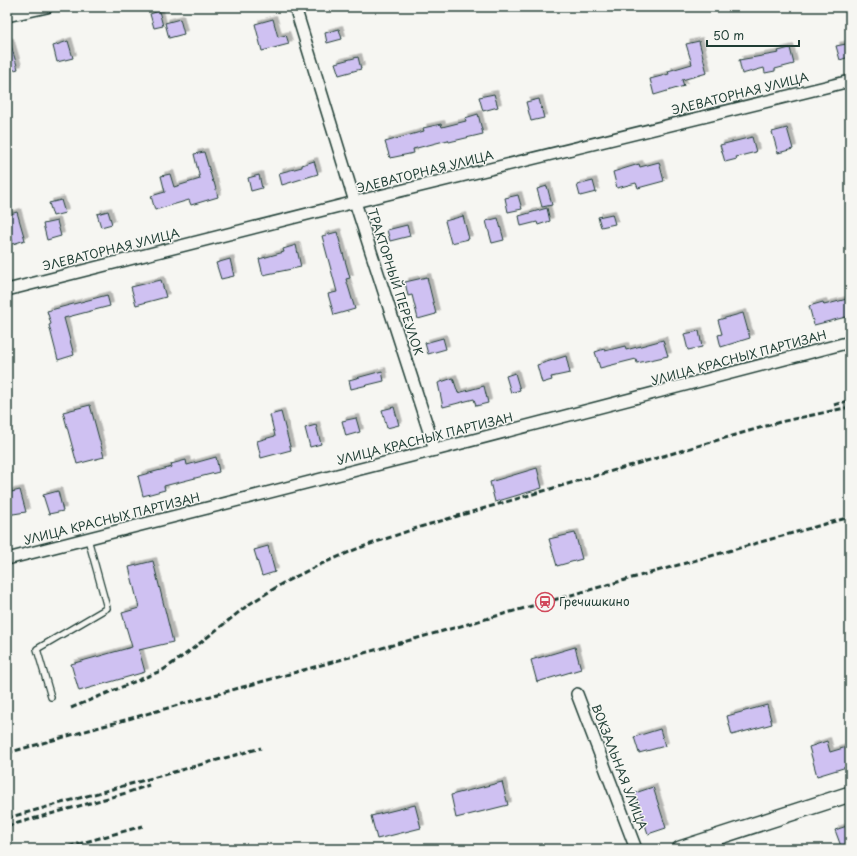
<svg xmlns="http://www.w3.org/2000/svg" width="857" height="856" viewBox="0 0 857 856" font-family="'Playpen Sans',sans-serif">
<defs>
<filter id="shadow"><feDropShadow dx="3.5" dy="-3.5" stdDeviation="0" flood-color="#0004"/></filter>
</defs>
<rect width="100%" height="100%" fill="#f6f6f2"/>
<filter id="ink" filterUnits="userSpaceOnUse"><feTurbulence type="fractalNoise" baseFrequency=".025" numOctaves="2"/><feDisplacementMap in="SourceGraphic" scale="8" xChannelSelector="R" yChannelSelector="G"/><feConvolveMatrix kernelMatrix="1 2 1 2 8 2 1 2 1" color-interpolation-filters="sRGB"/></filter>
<g filter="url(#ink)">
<g fill="#cfc1f2" stroke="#1f3d34" filter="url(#shadow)">
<path d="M159 11 163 26 154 28 150 14Z"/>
<path d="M180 19 184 34 169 38 165 23Z"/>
<path d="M273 19 278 37 286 35 289 44 262 51 255 24Z"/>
<path d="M339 29 342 39 327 43 325 33Z"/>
<path d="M68 41 73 58 57 62 53 46Z"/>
<path d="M699 41 707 73 682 80 684 86 654 95 650 79 669 74 668 71 692 64 686 44Z"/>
<path d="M7 42H10L18 69 7 72Z"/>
<path d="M846 44 849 57 840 60 836 46Z"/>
<path d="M790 48 794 64 775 69V71L765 73 764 68 742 74 739 60 779 53 778 51Z"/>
<path d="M358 57 361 69 339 75 335 63Z"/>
<path d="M494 94 498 107 483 111 479 97Z"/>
<path d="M539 99 544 118 531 121 526 102Z"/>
<path d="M478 114 483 134 449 142 448 140 413 149 414 153 390 158 385 142 424 131 423 128 441 124 442 127 466 121 465 118Z"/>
<path d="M787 128 793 149 778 153 772 132Z"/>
<path d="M752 137 756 152 736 157 737 159 725 162 720 145Z"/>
<path d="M204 152 213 182H214L218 197 191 205 189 200 155 210 151 196 165 192 161 176 170 174 174 187 200 179 194 154Z"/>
<path d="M314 161 318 174 282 185 279 173 302 167V165Z"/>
<path d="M659 162 664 181 638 188 636 183 617 188 613 172 639 164 640 167Z"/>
<path d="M259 175 262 188 251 191 248 178Z"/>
<path d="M593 181 596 192 580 196 577 185Z"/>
<path d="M547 186 552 205 542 207 537 189Z"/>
<path d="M518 195 522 209 508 212 505 198Z"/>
<path d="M61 200 65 213 53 216 49 203Z"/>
<path d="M547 208 550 221 538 225 537 222 521 226 519 216Z"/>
<path d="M108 211 112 224 101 227 97 214Z"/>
<path d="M17 212 25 240 13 244 7 221V215Z"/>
<path d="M612 214 615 224 601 227 598 217Z"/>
<path d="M463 216 469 239 451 243 445 221Z"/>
<path d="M498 218 504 240 492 243 486 221Z"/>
<path d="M57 221 61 236 47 240 43 224Z"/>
<path d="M407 225 410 236 390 241 387 230Z"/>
<path d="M337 232 350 278 346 279 355 309 334 315 328 294 337 292 322 236Z"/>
<path d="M296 245 301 267 263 275 259 259 284 252 283 249Z"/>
<path d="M230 259 234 276 221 279 216 263Z"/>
<path d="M427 277 436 314 418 319 412 295 408 296 405 282Z"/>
<path d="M161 280 166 297 136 305 131 287Z"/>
<path d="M107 295 110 306 64 318 74 355 58 360 49 325 51 324 47 311Z"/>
<path d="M847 299 850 316 814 325 809 306 823 302 824 305Z"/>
<path d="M743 313 750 338 721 347 718 335 722 334 718 320Z"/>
<path d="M699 331 702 347 688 350 684 334Z"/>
<path d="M443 338 446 349 428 354 425 343Z"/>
<path d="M663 340 668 356 637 363 636 359 600 368 595 352 604 349 605 351 625 346 626 350Z"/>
<path d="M566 356 570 373 551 377 552 380 542 383 537 365Z"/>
<path d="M382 371 384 381 351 389 349 380Z"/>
<path d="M515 373 520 390 511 393 506 376Z"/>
<path d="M453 378 458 393 484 386 488 403 476 406 474 399 443 407 438 383Z"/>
<path d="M90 405 104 457 77 464 63 412Z"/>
<path d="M394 407 399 425 387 428 382 410Z"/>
<path d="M281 412 291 450 261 458 257 441 275 436 270 415Z"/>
<path d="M356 418 360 432 346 436 342 421Z"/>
<path d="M316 425 321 444 310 447 305 428Z"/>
<path d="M216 457 219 472 164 486 165 490 143 496 138 476 172 467 171 464 186 460 187 465Z"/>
<path d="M537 468 542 488 495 502 490 482Z"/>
<path d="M20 490 26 512 7 515V493Z"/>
<path d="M58 491 63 511 49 514 43 495Z"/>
<path d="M575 533 582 559 557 566 549 539Z"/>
<path d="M268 546 275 572 262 576 254 550Z"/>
<path d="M153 561 173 642 139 650 145 672 79 691 71 664 132 647 122 613 139 608 129 567Z"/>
<path d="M575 647 581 669 537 682 531 660Z"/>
<path d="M767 705 772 724 732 735 727 716Z"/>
<path d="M660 729 665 746 639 753 634 737Z"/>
<path d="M827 741 830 752 850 746V766L817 776 809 747Z"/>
<path d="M502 782 508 805 456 818 451 795Z"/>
<path d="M653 787 666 828 648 834 635 793Z"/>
<path d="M415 805 421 828 377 839 371 816Z"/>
<path d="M850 825V849H842L835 830Z"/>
</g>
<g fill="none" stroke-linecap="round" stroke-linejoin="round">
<g stroke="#1f3d34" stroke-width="8">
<path id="lane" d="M51 697 37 649 107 608 88 539"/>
</g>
<g stroke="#1f3d34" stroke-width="14">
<g id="street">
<path d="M295 7 355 202 435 450"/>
<path d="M7 16 47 7"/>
<path d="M7 290 355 202 850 81"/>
<path d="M7 559 435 450 850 342"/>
<path d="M577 694 636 849"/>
</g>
</g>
<g stroke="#1f3d34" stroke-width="18">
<path id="secondary" d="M680 849 850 794"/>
</g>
<use href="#lane" stroke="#f6f6f2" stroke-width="5.5"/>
<use href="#street" stroke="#f6f6f2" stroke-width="11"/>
<use href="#secondary" stroke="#f6f6f2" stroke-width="15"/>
<g stroke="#1f3d34" stroke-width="3" stroke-dasharray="6 3" stroke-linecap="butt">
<path d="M834 405 850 400"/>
<path d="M71 708 163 670 186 654 248 605 283 583 319 565 359 548 420 527 780 422 850 407"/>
<path d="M7 753 850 517"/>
<path d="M7 818 261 748"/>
<path d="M7 826 126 793 149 785"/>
<path d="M60 849 143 826"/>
</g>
</g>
</g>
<defs>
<g id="station-ring" transform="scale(1)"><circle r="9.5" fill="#f6f6f2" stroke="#d1495b" stroke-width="1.5"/><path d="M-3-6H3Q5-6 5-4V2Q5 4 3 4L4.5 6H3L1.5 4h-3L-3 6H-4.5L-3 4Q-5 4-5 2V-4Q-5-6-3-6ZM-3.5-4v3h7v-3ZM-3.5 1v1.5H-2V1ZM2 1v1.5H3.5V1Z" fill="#d1495b"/></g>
</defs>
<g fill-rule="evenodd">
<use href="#station-ring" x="545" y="602"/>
</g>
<g text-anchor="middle" stroke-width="3" stroke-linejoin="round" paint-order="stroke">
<g font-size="12" fill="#1f3d34" stroke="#f6f6f2">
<text transform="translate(740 94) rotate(-14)" y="4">ЭЛЕВАТОРНАЯ УЛИЦА</text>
<text transform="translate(425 172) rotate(-14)" y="4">ЭЛЕВАТОРНАЯ УЛИЦА</text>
<text transform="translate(111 250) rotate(-14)" y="4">ЭЛЕВАТОРНАЯ УЛИЦА</text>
<text transform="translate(395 282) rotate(72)" y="4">ТРАКТОРНЫЙ ПЕРЕУЛОК</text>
<text transform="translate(739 358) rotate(-15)" y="4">УЛИЦА КРАСНЫХ ПАРТИЗАН</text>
<text transform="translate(425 439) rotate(-14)" y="4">УЛИЦА КРАСНЫХ ПАРТИЗАН</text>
<text transform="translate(112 519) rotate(-14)" y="4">УЛИЦА КРАСНЫХ ПАРТИЗАН</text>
<text transform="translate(619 767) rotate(69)" y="4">ВОКЗАЛЬНАЯ УЛИЦА</text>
</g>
<g font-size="12" fill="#1f3d34" stroke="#f6f6f2" text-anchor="start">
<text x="559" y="606">Гречишкино</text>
</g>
</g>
<rect width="857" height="856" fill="none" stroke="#f6f6f2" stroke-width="24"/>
<rect x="12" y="12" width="833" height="832" fill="none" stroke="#1f3d34" stroke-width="1.5" filter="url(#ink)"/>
<path d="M707 40v6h92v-6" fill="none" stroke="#1f3d34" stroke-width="2"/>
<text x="713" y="40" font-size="12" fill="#1f3d34" stroke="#f6f6f2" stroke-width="3" paint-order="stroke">50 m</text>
</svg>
